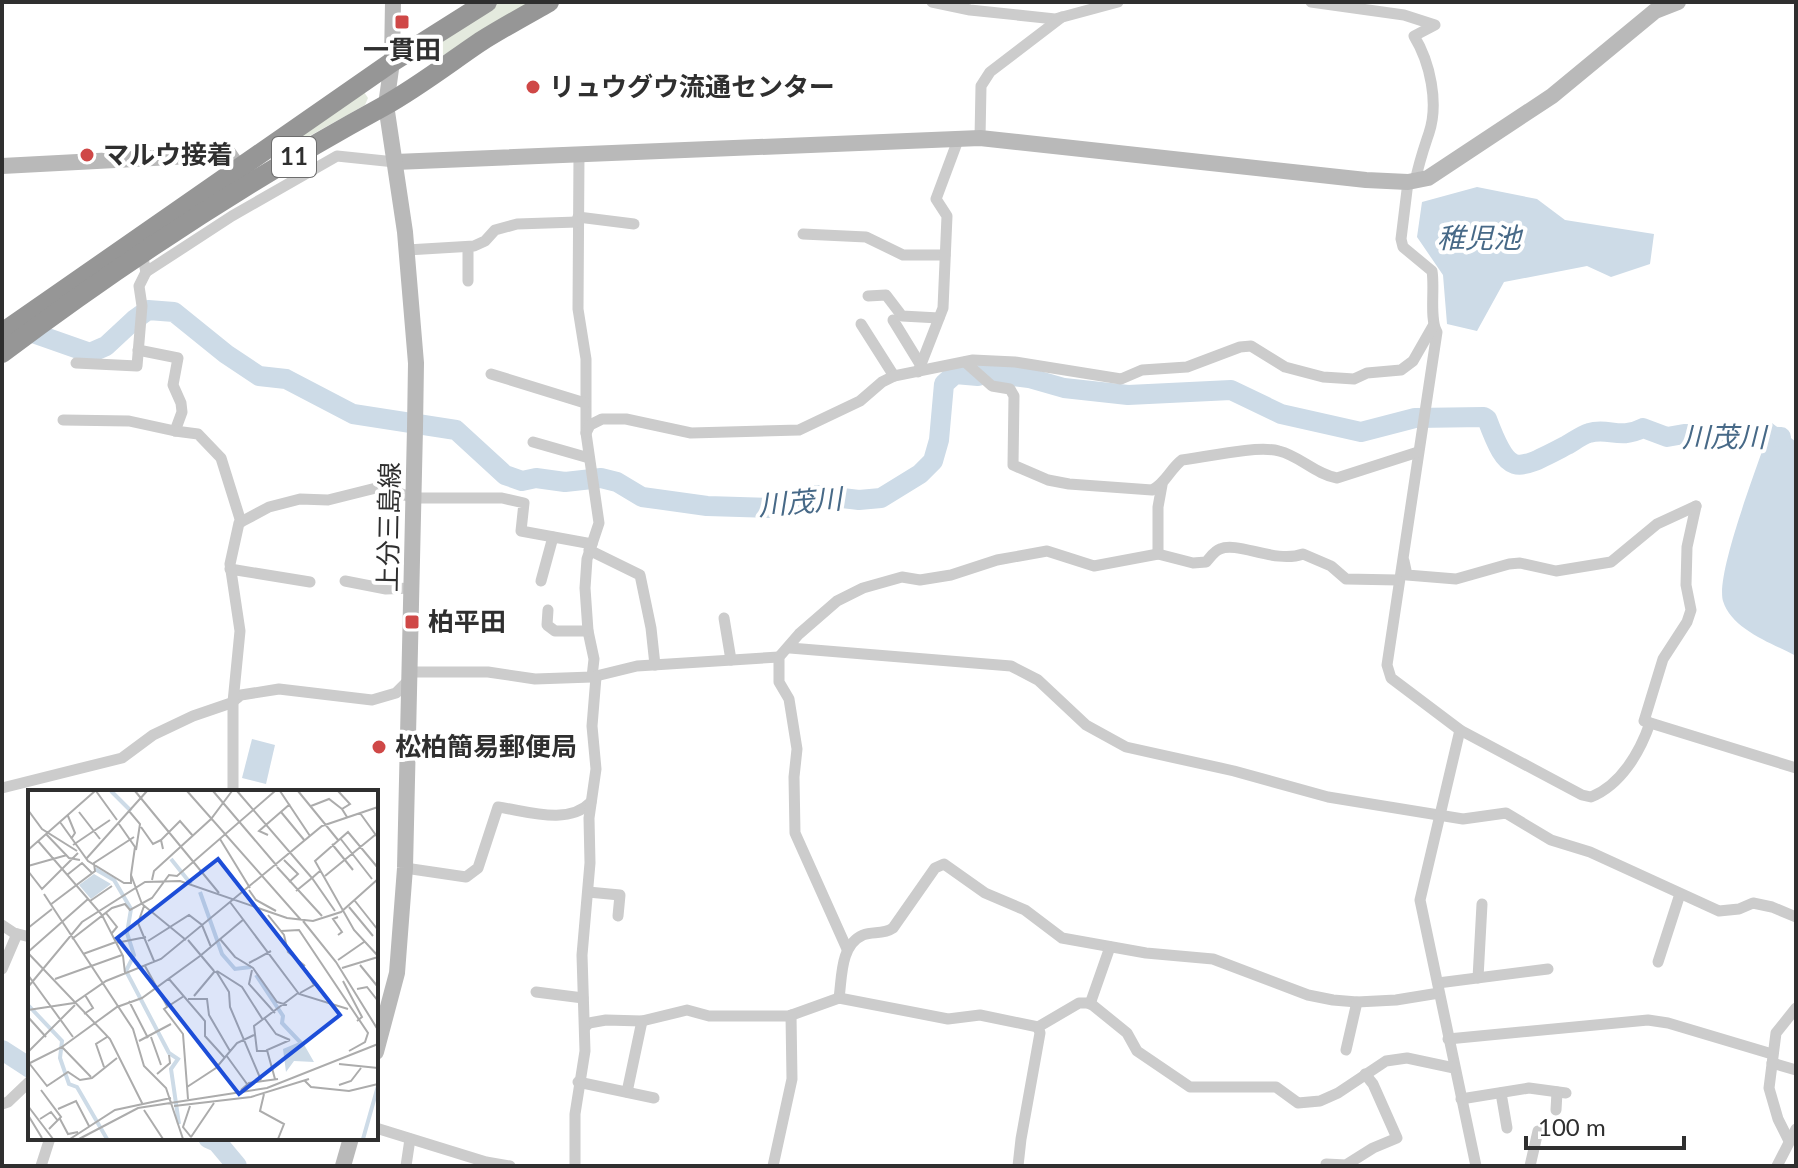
<svg xmlns="http://www.w3.org/2000/svg" width="1798" height="1168" viewBox="0 0 1798 1168" font-family="Lato,'Noto Sans JP',sans-serif">
<rect width="100%" height="100%" fill="#fff"/>
<g fill="#e4eade">
<path d="M499 2H539L438 58 431 59 423 53 429 45Z"/>
<path d="M364 92 368 98 365 105 254 167Z"/>
</g>
<g fill="#cddbe7">
<path d="M1477 187 1537 199 1565 220 1654 234 1650 264 1611 277 1587 266 1504 282 1477 331 1447 324 1443 275 1417 237 1422 202Z"/>
<path d="M1772 423 1796 442V656C1772 643 1732 630 1723 601 1715 573 1761 457 1772 423Z"/>
<path d="M252 739 275 745 266 784 242 778Z"/>
</g>
<g fill="none" stroke-linecap="round" stroke-linejoin="round">
<g stroke="#cddbe7" stroke-width="20">
<path d="M16 327 90 353 106 346 134 320 148 310 174 312 226 354 259 376 286 379 353 414 456 430 505 475 522 481 536 478 565 482 601 478 617 482 642 497 707 506 769 508 817 495 859 500 881 498 920 474 933 461 939 440 944 384 955 374 978 376 985 373 1029 378 1064 388 1128 395 1231 390 1281 414 1361 432 1415 418 1484 417 1487 419C1509 478 1515 472 1567 445 1574 441 1582 435 1589 433 1608 427 1620 440 1643 428L1667 437 1684 434 1781 437"/>
<path d="M2 1050 30 1068"/>
<path d="M208 1138 217 1142 237 1166"/>
</g>
<g stroke="#ccc" stroke-width="11">
<path d="M932 2 970 10 1055 19 1118 2"/>
<path d="M1311 2 1404 15 1435 25 1414 36C1430 62 1439 103 1429 133 1423 151 1419 162 1415 182"/>
<path d="M980 138 981 86 990 72 1062 17"/>
<path d="M579 155 578 309 586 359V433L599 523 587 559 585 588 588 631 594 659 592 677"/>
<path d="M1408 182 1401 239 1403 247 1432 271C1435 288 1429 320 1437 332L1387 665 1391 678 1460 730 1582 795 1591 797C1621 785 1640 752 1650 723"/>
<path d="M578 217 634 224"/>
<path d="M803 234 866 237 903 255H945"/>
<path d="M468 247V281"/>
<path d="M407 250 474 246 485 241 495 230 517 224 577 222"/>
<path d="M142 254 146 272 232 216 337 156 395 162"/>
<path d="M868 296 886 295 902 316 939 318"/>
<path d="M893 320 920 364"/>
<path d="M861 324 894 376"/>
<path d="M138 350 178 358 173 385 181 403 182 412 175 431 198 434 221 458 241 522"/>
<path d="M965 362 992 386 1010 389 1014 396 1013 465 1048 480 1069 484 1152 490C1166 483 1170 469 1182 460 1206 457 1257 445 1279 451 1300 456 1315 474 1337 478L1418 452"/>
<path d="M76 363 137 366 142 306 139 286 146 272"/>
<path d="M918 372 943 308 947 216 936 199 958 140"/>
<path d="M491 374 585 403"/>
<path d="M63 420 129 421 175 431"/>
<path d="M586 433 590 425 602 419H626L691 433 799 430 860 401 882 382 894 376 973 360 1015 362 1121 379 1142 370 1187 367 1240 347 1251 346 1285 367 1323 377 1354 379 1367 373 1401 370 1413 361 1433 326"/>
<path d="M533 442 589 458"/>
<path d="M1696 506 1687 547 1686 585 1691 610 1687 622 1663 659 1644 721 1796 768"/>
<path d="M589 550 640 575 651 628 655 665"/>
<path d="M1158 554V507L1162 485"/>
<path d="M1404 561 1407 575 1456 579 1509 564 1520 563 1556 571 1611 562 1657 524 1696 506"/>
<path d="M230 569 310 582"/>
<path d="M345 581 386 589 411 588"/>
<path d="M541 581 553 537"/>
<path d="M548 610 547 625 555 631H588"/>
<path d="M724 618 731 660"/>
<path d="M790 648 1011 666 1038 680 1086 725 1126 747 1234 771 1328 797 1463 819 1506 813 1551 840 1590 852 1719 911 1739 909 1753 903 1772 907 1796 917"/>
<path d="M409 672H488L535 679 592 677 637 666 779 657"/>
<path d="M1460 730 1420 900 1476 1166"/>
<path d="M2 788 122 758 153 735 193 716 231 703 241 695 279 689 372 700 396 693 409 680"/>
<path d="M233 792V702L240 631 230 564 239 523 269 507 300 499 328 500 380 487 414 498H502L524 503 521 531 592 544"/>
<path d="M405 868 466 877 478 868 498 807C527 811 568 826 591 802"/>
<path d="M588 892 620 895 618 916"/>
<path d="M2 925 14 933 30 937"/>
<path d="M847 949 795 833 794 777 797 749 789 699 779 682V657L799 634 837 601 863 588 902 577 920 580 951 575 997 560 1047 551 1094 566 1158 554 1193 563 1206 562C1210 558 1214 551 1220 549 1238 541 1275 564 1303 554L1331 566 1346 579 1398 580"/>
<path d="M1658 962 1680 894"/>
<path d="M2 969 17 934"/>
<path d="M1478 978 1482 904"/>
<path d="M1438 983 1548 969"/>
<path d="M536 992 583 998"/>
<path d="M839 998C842 978 840 945 863 935 873 931 883 935 893 928L935 868 944 864 985 893 1025 910 1062 938 1146 953 1213 959 1308 995 1333 1000 1357 1002 1396 1000 1439 993"/>
<path d="M1090 1004 1110 947"/>
<path d="M585 1027 589 1023 606 1020 642 1021 687 1010 709 1016H789L839 998 948 1019 980 1015 1038 1027 1079 1003H1090L1127 1033 1137 1051 1190 1087H1276L1298 1103 1320 1101 1338 1093 1386 1061 1407 1058 1454 1068"/>
<path d="M1448 1039 1648 1020 1668 1023 1772 1054"/>
<path d="M1346 1050 1357 1002"/>
<path d="M1772 1063 1796 1070"/>
<path d="M578 1082 654 1098"/>
<path d="M627 1092 642 1021"/>
<path d="M1501 1093 1507 1128"/>
<path d="M1461 1099 1529 1088 1566 1093"/>
<path d="M2 1104 8 1102 30 1081"/>
<path d="M1556 1110 1557 1092"/>
<path d="M376 1128 486 1162 510 1166"/>
<path d="M1789 1141 1778 1119 1769 1088 1776 1033 1796 1008"/>
<path d="M41 1166 50 1138"/>
<path d="M406 1166 410 1139"/>
<path d="M575 1166V1114L585 1051 582 955 590 863 589 818 596 769 592 726 596 677"/>
<path d="M773 1166 792 1079 791 1015"/>
<path d="M1018 1166 1021 1139 1040 1033 1038 1027"/>
<path d="M1326 1166V1164L1346 1165 1373 1148 1397 1138 1373 1084 1365 1074"/>
<path d="M1530 1166 1538 1131"/>
<path d="M1777 1166 1796 1129"/>
</g>
<g stroke="#b9b9b9" stroke-width="16">
<path d="M395 162 980 138 1366 180 1408 182 1428 178 1552 96 1655 11 1678 2"/>
<path d="M2 166 229 154 244 176"/>
<path d="M376 1052 397 973 405 868 415 428 416 363 405 232 386 105 392 62 393 2"/>
<path d="M343 1166 351 1138"/>
</g>
<g stroke="#969696" stroke-width="20">
<path d="M2 333 392 62 487 2"/>
<path d="M2 353C123 262 252 178 384 106 418 87 449 63 480 42 502 28 526 15 549 2"/>
</g>
</g>
<g fill="#cf4847" stroke="#fff" stroke-width="3">
<rect x="394" y="14" width="16" height="16" rx="4"/>
<circle cx="533" cy="87" r="8"/>
<circle cx="87" cy="155" r="8"/>
<rect x="404" y="614" width="16" height="16" rx="4"/>
<circle cx="379" cy="747" r="8"/>
</g>
<g text-anchor="middle" stroke-width="8" stroke-linejoin="round" paint-order="stroke">
<rect fill="#fff" stroke="#6d6d6d" stroke-width="2" x="272" y="137" width="44" height="40" rx="6"/>
<g font-size="24" font-weight="bold" fill="#2f2f2f">
<text x="294" y="165">11</text>
</g>
<g font-size="26" font-weight="bold" fill="#2f2f2f" stroke="#fff" text-anchor="start">
<text x="402" y="59" text-anchor="middle">一貫田</text>
<text x="549" y="96">リュウグウ流通センター</text>
<text x="103" y="164">マルウ接着</text>
<text x="428" y="631">柏平田</text>
<text x="395" y="756">松柏簡易郵便局</text>
</g>
<g font-size="26" fill="#2f2f2f" stroke="#fff">
<text transform="translate(389 527) rotate(-89)" y="9">上分三島線</text>
</g>
<g font-size="28" font-style="italic" fill="#476987" stroke="#fff">
<text x="1479" y="248">稚児池</text>
<text x="1724" y="447">川茂川</text>
<text transform="translate(800 502) rotate(-5)" y="10">川茂川</text>
</g>
</g>
<g transform="translate(28 790)">
<rect width="350" height="350" fill="#fff"/>
<path d="M66 84 83 94 63 109 51 95ZM274 251 286 272 266 271 258 282 255 259Z" fill="#cddbe7"/>
<path fill="none" stroke="#cddbe7" stroke-width="4" d="M83 1 103 21M143 69 163 94M67 79 86 90 103 119 99 143 106 165 98 181 141 263 150 269 143 279 151 334M172 102 194 164 207 179 223 177M228 185 255 226 254 233 273 253M0 215 34 251 32 268 41 294 49 297 79 349M335 349 350 296"/>
<path fill="none" stroke="#acacac" stroke-width="2" d="M68 1 89 30M107 1 191 103M159 1 273 130M185 1 249 76M209 1 284 88 293 80M252 1 282 46M270 1 310 50M310 1 322 14 314 19 319 27M283 16 301 9 314 19M0 20 14 39 49 61M101 21 112 34 108 60M51 22 72 49M253 22 277 51M332 23 350 48M40 26 47 43 43 49M32 32 60 71 96 93H103V85M91 34 107 57 103 85 114 114 158 150M113 37 125 54 133 50M18 44 41 68 52 70M240 45 231 41 262 14M312 48 344 89M192 49 222 98M10 51 74 125 95 166 97 183M304 54 325 80M45 55 82 30M135 59 133 50 152 31 165 46M0 60 67 1M58 69 119 1M256 70 270 84 261 92M0 76 39 65M249 77 294 126M350 78 320 42 287 71 326 140 350 166M0 81 14 99 50 63M39 85 54 73 64 83M297 86 347 45M124 90 126 81 183 29 204 1M221 100 228 110 248 121M268 101 284 88 307 121M16 104 105 239 116 276 138 298 155 349M62 111 84 96M327 111 350 140M202 112 271 204 320 219M22 115 67 81 66 73 106 47M116 116 110 133 126 171M321 117 345 146M78 123 89 137 84 143M240 125 256 145 260 162 277 176M310 127 305 129 314 142 310 145M275 131 308 172 350 240M0 138 24 119M253 141 271 140 340 243 337 252 321 261M44 149 84 118 97 114 102 120 124 108 141 85 149 86 247 1M192 149 207 167 225 178 249 212 259 215M160 150 186 181M120 151 161 125 174 135 183 157M88 153 118 147M0 162 60 109M0 163 82 249 115 315M55 164 88 152M172 166 216 129M310 170 336 152M221 173 243 161M332 175 350 197M117 176 139 216M314 178 350 167M224 180 221 194 247 223M188 181 201 202 202 217 233 290M189 181 214 197 235 230M0 185 45 247M27 189 94 165M141 189 177 231V246L196 267M315 191 334 227 329 231M0 197 54 132 117 92 152 91 259 128 285 131 313 122 350 89M329 199 339 197 350 211M272 203 286 195 278 180M156 206 136 219 155 244 160 309M166 206 187 181M160 209H179L181 225 202 261M101 211 120 248M0 220 46 213 78 191 133 169 294 36 350 17M56 224 65 218 57 205M0 227 18 247M237 229 248 244 262 250M123 247 133 275M111 251 143 234M34 257 63 287M239 261H229L226 236 270 203M0 262 47 215M198 265 219 294M1 273 19 296 40 282 52 290 64 288 89 268M2 273 34 257 89 217 114 208 172 166M311 274 350 278M76 277 68 254 79 247M129 284 142 273 141 265M247 289 239 260 262 250M276 290 283 297 321 301 350 294M311 295 323 291 333 278M159 297 188 278 209 253 226 245M13 300 33 327 21 339M213 300 221 293 250 289M236 304 232 321 256 334 250 349M0 316 25 349M146 316 223 307 281 289M162 316 155 337 163 347M30 319 48 311 61 336M116 320 135 349M0 325 14 348M12 329 23 322 30 331M32 329 40 344 50 342M163 347 186 313M42 349 87 320 143 308M51 349 110 318 239 298 350 254"/>
<path fill="#1d4ed8" fill-opacity="0.15" stroke="#1d4ed8" stroke-width="4" d="M190 69 312 225 211 304 89 148Z"/>
<rect width="350" height="350" fill="none" stroke="#2f2f2f" stroke-width="4"/>
</g>
<rect width="1798" height="1168" fill="none" stroke="#2f2f2f" stroke-width="8"/>
<path d="M1526 1136v12h158v-12" fill="none" stroke="#2f2f2f" stroke-width="4"/>
<text x="1538" y="1136" font-size="24" fill="#2f2f2f" stroke="#ffffff" stroke-width="6" paint-order="stroke">100 m</text>
</svg>
